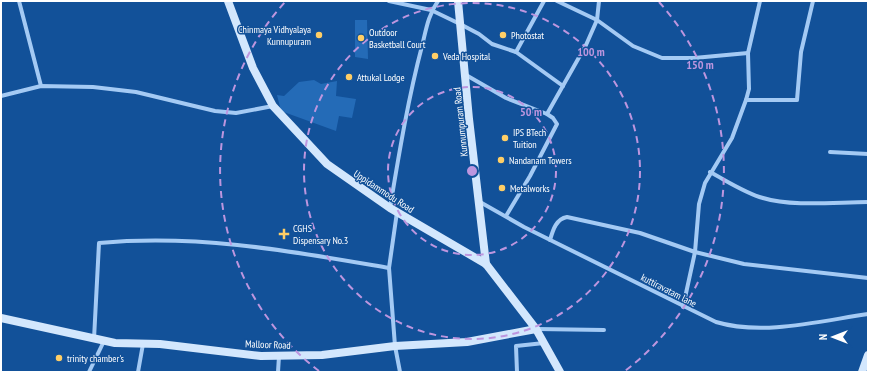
<svg xmlns="http://www.w3.org/2000/svg" width="869" height="373" viewBox="0 0 869 373" font-family="'PT Sans Narrow',sans-serif">
<rect width="100%" height="100%" fill="#125199"/>
<g fill="#246bb7">
<path d="M355 20H367L368 59 355 57Z"/>
<path d="M314 80 321 84 337 81 336 96 356 99 352 118 339 116 336 131 281 111 277 95 284 96 299 82Z"/>
</g>
<g fill="none" stroke-linecap="round" stroke-linejoin="round">
<g stroke="#a4caf4" stroke-width="4">
<path d="M19 1 41 86"/>
<path d="M389 1 431 10 460 24 479 34 492 44 516 52 563 86"/>
<path d="M557 1 597 20 633 46 662 58H694L748 53"/>
<path d="M516 52 544 1"/>
<path d="M466 75 506 98 547 114 553 118 557 124 530 176 506 216"/>
<path d="M1 96 41 86 93 87 136 92 215 111 236 113 273 106"/>
<path d="M746 100H797L801 52 813 1"/>
<path d="M547 114 586 45 597 20 599 1"/>
<path d="M830 152 868 154"/>
<path d="M710 172C727 181 745 193 763 198 792 207 837 202 868 202"/>
<path d="M480 202 524 227 716 322C763 336 820 321 868 314"/>
<path d="M390 208C399 154 408 99 422 46 426 30 428 15 438 1"/>
<path d="M397 212 389 268 395 346 400 372"/>
<path d="M550 240C553 230 556 219 567 217L640 233 695 252 744 264 868 278"/>
<path d="M683 307 695 252 699 204 705 183 732 138 746 100 749 89 748 53 760 1"/>
<path d="M537 329 604 330"/>
<path d="M94 339 99 243C200 234 290 251 389 268"/>
<path d="M89 372 104 341"/>
<path d="M138 372 143 344"/>
<path d="M278 372 279 356"/>
<path d="M517 372 516 346 544 343"/>
</g>
<g stroke="#d3e7fd" stroke-width="8">
<path d="M228 1 253 68 273 106 327 164 390 208 486 264 536 329 560 372"/>
<path d="M458 1 469 119 486 264"/>
<path d="M1 318 115 343 160 344 261 356 322 355 395 346 467 342 536 329"/>
<path d="M862 372 868 355"/>
</g>
</g>
<g fill="none" stroke="#bd96df" stroke-width="2" stroke-dasharray="7 5">
<circle cx="472" cy="171" r="84"/>
<circle cx="472" cy="171" r="168"/>
<path d="M319 371A252 252 0 0 1 285 2M659 2A252 252 0 0 1 625 371"/>
</g>
<g fill="#ffce66" stroke="#125199" stroke-width="1.5">
<circle cx="319" cy="35" r="4"/>
<circle cx="503" cy="35" r="4"/>
<circle cx="361" cy="38" r="4"/>
<circle cx="435" cy="56" r="4"/>
<circle cx="349" cy="77" r="4"/>
<circle cx="505" cy="138" r="4"/>
<circle cx="501" cy="160" r="4"/>
<circle cx="502" cy="188" r="4"/>
<path d="M282 228h4v4h4v4h-4v4h-4v-4h-4v-4h4z"/>
<circle cx="59" cy="358" r="4"/>
</g>
<g text-anchor="middle" stroke-width="3" stroke-linejoin="round" paint-order="stroke">
<g font-size="10" fill="#fff" stroke="#125199" text-anchor="start">
<text x="311" y="33" text-anchor="end">Chinmaya Vidhyalaya<tspan x="311" dy="12">Kunnupuram</tspan></text>
<text x="369" y="36">Outdoor<tspan x="369" dy="12">Basketball Court</tspan></text>
<text x="511" y="39">Photostat</text>
<text x="443" y="60">Veda Hospital</text>
<text x="357" y="81">Attukal Lodge</text>
<text x="513" y="136">IPS BTech<tspan x="513" dy="12">Tuition</tspan></text>
<text x="509" y="164">Nandanam Towers</text>
<text x="510" y="192">Metalworks</text>
<text x="293" y="232">CGHS<tspan x="293" dy="12">Dispensary No.3</tspan></text>
<text x="67" y="362">trinity chamber's</text>
</g>
<g font-size="10" fill="#fff" stroke="#125199">
<text transform="translate(460 122) rotate(-96)" y="4">Kunnumpuram Road</text>
<text transform="translate(384 191) rotate(33)" y="4">Uppidammodu Road</text>
<text transform="translate(669 290) rotate(27)" y="4">kuttiravatam lane</text>
<text transform="translate(268 344) rotate(2)" y="4">Malloor Road</text>
</g>
</g>
<circle cx="472" cy="171" r="6" fill="#bd96df" stroke="#125199" stroke-width="2"/>
<g font-size="12" text-anchor="middle" font-weight="bold" fill="#bd96df" stroke="#125199" stroke-width="3" stroke-linejoin="round" paint-order="stroke">
<text x="591" y="56">100 m</text>
<text x="700" y="69">150 m</text>
<text x="531" y="116">50 m</text>
</g>
<rect width="869" height="373" fill="none" stroke="#ffffff" stroke-width="4"/>
<g transform="translate(833 337) rotate(270)" stroke="#125199" stroke-width="3" paint-order="stroke">
<path d="M0-3L7 15L0 10L-7 15Z" fill="#ffffff"/>
<text y="-6" font-size="11" font-weight="bold" text-anchor="middle" fill="#ffffff">N</text>
</g>
</svg>
